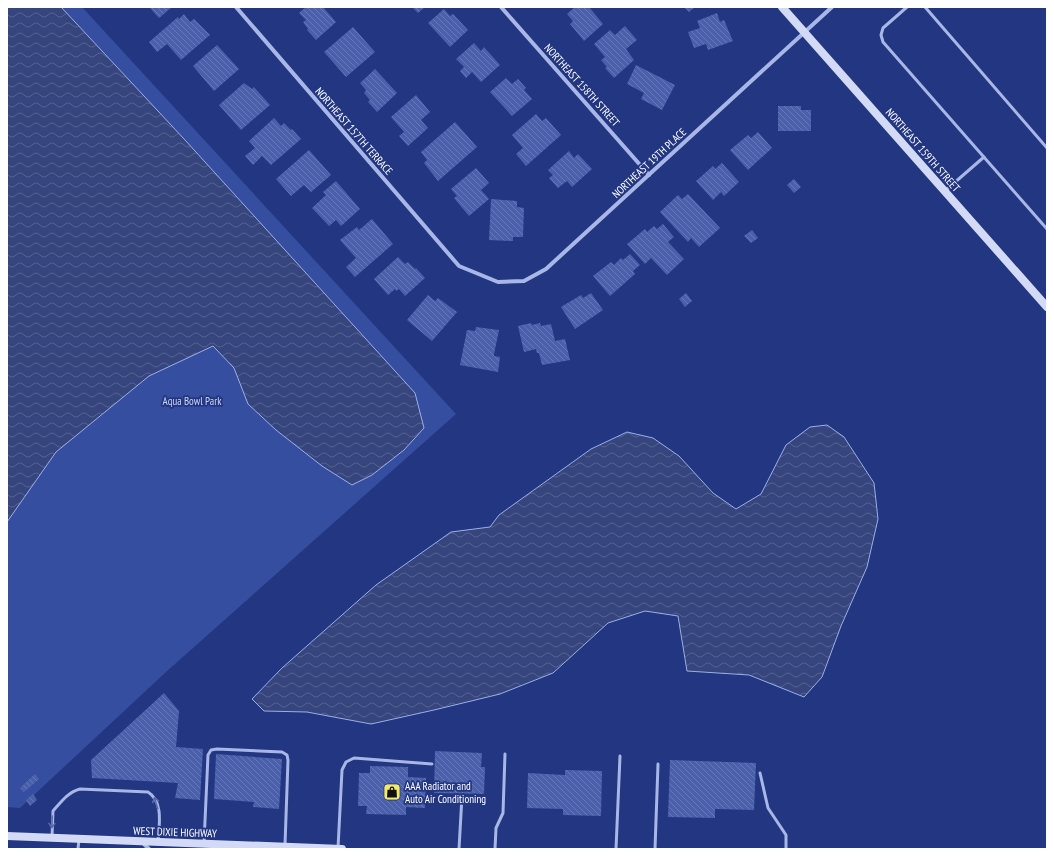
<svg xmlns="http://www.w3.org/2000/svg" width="1054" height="856" viewBox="0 0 1054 856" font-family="'PT Sans Narrow',sans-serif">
<defs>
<pattern id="water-waves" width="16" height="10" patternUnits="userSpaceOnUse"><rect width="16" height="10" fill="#36457d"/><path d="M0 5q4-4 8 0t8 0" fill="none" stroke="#546190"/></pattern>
<pattern id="building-back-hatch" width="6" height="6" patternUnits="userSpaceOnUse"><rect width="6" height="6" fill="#4b60aa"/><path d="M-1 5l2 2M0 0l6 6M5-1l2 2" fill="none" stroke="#6678b7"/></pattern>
</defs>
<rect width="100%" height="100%" fill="#223681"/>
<path fill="#364e9f" d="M7 7H82L456 414 166 672 20 808 7 807Z"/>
<g fill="url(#water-waves)" stroke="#9cafe9">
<path d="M7 7H61L185 140 415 393 424 428 404 450 372 475 352 485 322 466 276 430 248 404 234 368 213 346 149 376 56 452 7 522Z"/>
<path d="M827 425 844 437 874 483 878 519 867 567 841 626 822 677 804 697 749 675 687 671 678 616 645 611 608 623 553 673 500 694 434 710 371 724 307 712 264 711 252 699 282 668 376 585 451 532 490 527 499 515 591 449 627 432 653 438 679 456 713 493 736 509 761 494 786 445 810 427Z"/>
</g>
<g fill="url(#building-back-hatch)">
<path d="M149 7H172L159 18Z"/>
<path d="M306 7H323L336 22 316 40 307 30 308 29 303 22 306 20 299 13Z"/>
<path d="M412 7H425L418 13Z"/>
<path d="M575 7H589L603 24 584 41 570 24 573 21 567 14Z"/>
<path d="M684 7H695L689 12Z"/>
<path d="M444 9 450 16 453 14 468 30 450 47 428 23Z"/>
<path d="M717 13 720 22 724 20 733 41 708 50 706 44 694 48 688 32 700 28 697 21Z"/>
<path d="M184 14 190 22 194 19 210 35 181 60 167 44 157 52 149 42 178 17 179 19Z"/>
<path d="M625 26 637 40 626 49 634 60 614 78 605 68 607 67 601 60 605 57 594 44 610 30 615 35Z"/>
<path d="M353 27 375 52 346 77 324 52Z"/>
<path d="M474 43 481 51 484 47 500 65 481 82 472 72 466 78 460 71 464 67 456 59Z"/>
<path d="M217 45 239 69 214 91 193 66Z"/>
<path d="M636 65 675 85 662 110 641 99 644 93 627 84Z"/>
<path d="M375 69 397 93 377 112 368 102 370 100 364 93 366 90 360 83Z"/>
<path d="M506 78 512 84 518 79 526 88 524 90 532 99 512 116 490 92Z"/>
<path d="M244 83 252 89 254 87 270 105 241 130 219 105Z"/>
<path d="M416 95 430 112 421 120 428 128 408 146 399 136 404 132 391 117Z"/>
<path d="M778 106H801V110H811V131H778Z"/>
<path d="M536 114 542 121 546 118 561 135 526 166 516 154 523 148 512 135Z"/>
<path d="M274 118 281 126 284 123 291 130 292 129 301 139 271 165 262 156 253 165 245 156 255 148 249 141Z"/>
<path d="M455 122 477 147 438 181 424 163 427 160 421 152Z"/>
<path d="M758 132 772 148 748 170 730 150 748 135 751 138Z"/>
<path d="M309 150 331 175 311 192 304 185 291 196 276 179Z"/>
<path d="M569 151 574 158 578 154 592 169 572 187 567 181 558 188 549 178 553 175 548 170Z"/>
<path d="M722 163 739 182 724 196 721 192 713 200 696 181 713 166 715 169Z"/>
<path d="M476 168 489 183 481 190 489 199 469 216 454 198 457 196 451 189Z"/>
<path d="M794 179 801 187 794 193 787 185Z"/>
<path d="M336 181 360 209 341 226 336 220 329 226 312 208 326 195 323 192Z"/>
<path d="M688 194 720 228 699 247 691 238 688 242 660 212 678 195 682 199Z"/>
<path d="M491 199 517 201V207L524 208 523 237H513V241L489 240Z"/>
<path d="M372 219 393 244 355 277 346 267 356 258 340 240 357 227 359 230Z"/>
<path d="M663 224 674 237 668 242 684 259 667 275 651 258 645 264 627 244 645 229 647 232 654 226 657 229Z"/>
<path d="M752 230 758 238 751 243 744 236Z"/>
<path d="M630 254 640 265 633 271 635 274 610 296 593 276 611 262 614 265 621 258 623 260Z"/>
<path d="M398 257 405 264 408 262 415 269 416 268 425 278 405 296 399 289 396 291 395 289 388 295 374 279Z"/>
<path d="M591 293 603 310 575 329 561 307 581 295 583 298Z"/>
<path d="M686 293 692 301 685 307 679 299Z"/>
<path d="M428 295 435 301 438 298 457 312 432 341 407 320Z"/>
<path d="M531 323 532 325 540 323 541 326 551 324 555 341 565 339 570 360 542 365 539 353H537L536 349 524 352 518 326Z"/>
<path d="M476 327 499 330 494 354V356L500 357 498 372 460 365 467 330 475 331Z"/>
<path d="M164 693 179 711 176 747 203 749 200 800 175 798 178 783 92 778 91 760Z"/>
<path d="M435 751 482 753 481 767H485L484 794 434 793Z"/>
<path d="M216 754 282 759 279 809 253 807 254 802 214 799Z"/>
<path d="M670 760 756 763 754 810 715 809V818L668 817Z"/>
<path d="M370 766 408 767V777L426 778 425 808 406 807V815L366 814 367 806H358L359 773H370Z"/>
<path d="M565 770 602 771 601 816 563 815V809L527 808 528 773 565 775Z"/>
<path d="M35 774 39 779 24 792 20 788Z"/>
<path d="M33 794 37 800 30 806 26 800Z"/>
</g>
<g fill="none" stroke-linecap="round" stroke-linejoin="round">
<g stroke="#a8b7e7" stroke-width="3">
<path d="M907 7 883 28 881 35 883 42 1047 229"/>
<path d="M925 7 1047 148"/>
<path d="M946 190 984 157"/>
<path d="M760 773 768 808 786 835V849"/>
<path d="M52 837 53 811C61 802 68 792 80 789L148 792C164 802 159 826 158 842"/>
<path d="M204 843 208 755 211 750 217 749 282 752 287 755 288 760 285 845"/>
<path d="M338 848 342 770 346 762 354 758 432 764"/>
<path d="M78 849 79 839"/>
<path d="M459 849 462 796"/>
<path d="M495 849 496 828 503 813 505 754"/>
<path d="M616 849 620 756"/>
<path d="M655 849 658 764"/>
</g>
<g stroke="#a8b7e7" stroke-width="4">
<path d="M236 7 459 266 498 282 524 281 546 269 832 7"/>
<path d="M501 7 649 175"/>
<path d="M142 842 149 849"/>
</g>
<g stroke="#d2daf6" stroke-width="8">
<path d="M782 7 1047 307"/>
<path d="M7 836 342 849"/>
</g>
</g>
<defs><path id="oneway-shaft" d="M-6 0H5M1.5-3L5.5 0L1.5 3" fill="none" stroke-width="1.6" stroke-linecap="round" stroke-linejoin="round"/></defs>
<g stroke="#586aaa">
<use href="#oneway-shaft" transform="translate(156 803) rotate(-107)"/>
<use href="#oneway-shaft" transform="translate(52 822) rotate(92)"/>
</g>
<defs>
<g id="shop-square" transform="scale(0.9)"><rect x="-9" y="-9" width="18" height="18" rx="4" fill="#f3ea6a" stroke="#223681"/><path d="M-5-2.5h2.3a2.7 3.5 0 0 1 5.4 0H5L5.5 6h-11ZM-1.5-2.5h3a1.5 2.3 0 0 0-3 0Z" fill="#111"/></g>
</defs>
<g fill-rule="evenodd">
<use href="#shop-square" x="392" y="792"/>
</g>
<g text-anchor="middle" stroke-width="3.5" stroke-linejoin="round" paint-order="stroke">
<g font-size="11" fill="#fff" stroke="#223681">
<text transform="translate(582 85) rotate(48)" y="4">NORTHEAST 158TH STREET</text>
<text transform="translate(354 131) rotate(49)" y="4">NORTHEAST 157TH TERRACE</text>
<text transform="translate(923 150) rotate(49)" y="4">NORTHEAST 159TH STREET</text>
<text transform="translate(649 163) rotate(-43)" y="4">NORTHEAST 19TH PLACE</text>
<text transform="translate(175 832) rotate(2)" y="4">WEST DIXIE HIGHWAY</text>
</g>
<g font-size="11" fill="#ccd5f6" stroke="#223681">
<text x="192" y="405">Aqua Bowl Park</text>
</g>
<g font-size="11" fill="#fff" stroke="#223681" text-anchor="start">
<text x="405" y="790">AAA Radiator and<tspan x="405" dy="13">Auto Air Conditioning</tspan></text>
</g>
</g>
<rect width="1054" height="856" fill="none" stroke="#ffffff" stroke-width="16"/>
</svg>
